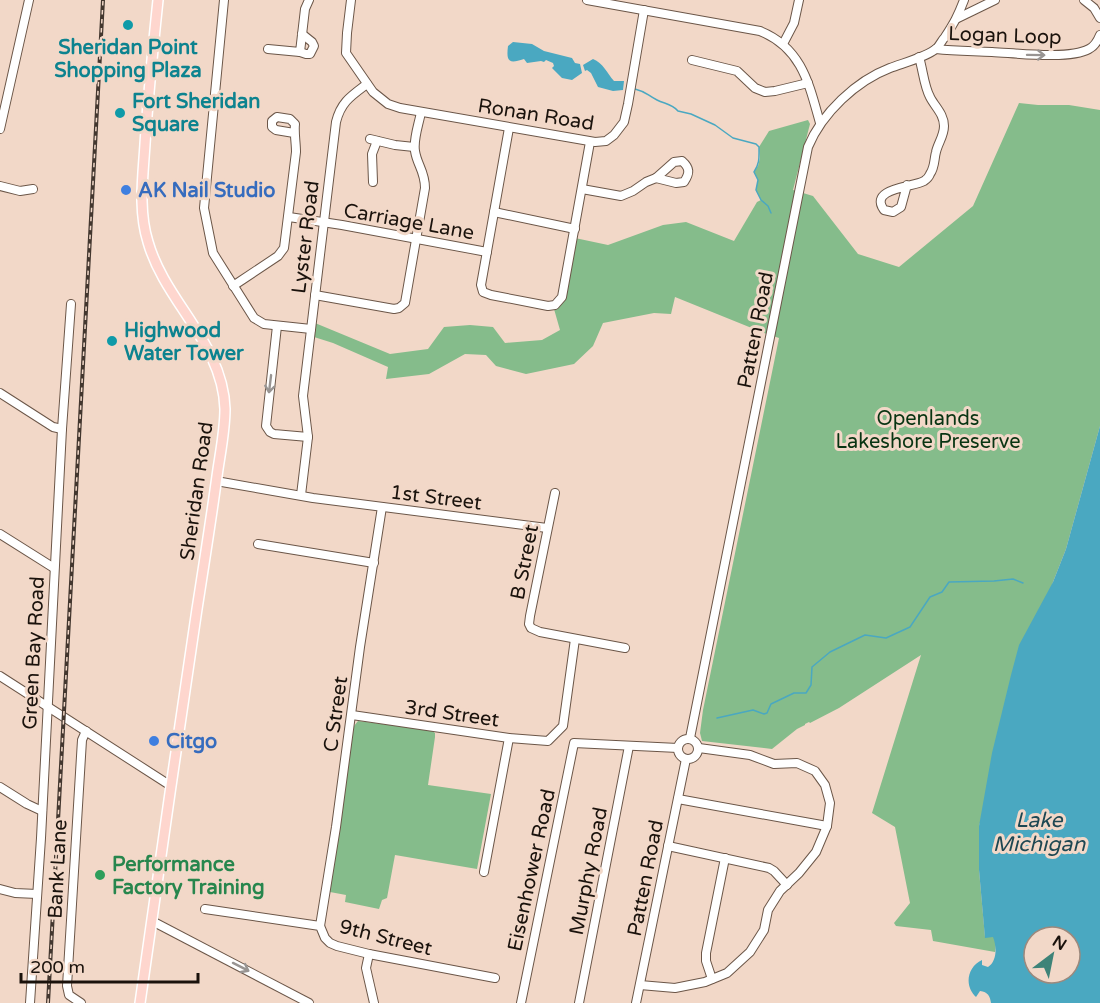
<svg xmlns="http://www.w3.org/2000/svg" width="1100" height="1003" viewBox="0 0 1100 1003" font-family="'Varela Round',sans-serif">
<rect width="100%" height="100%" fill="#f2d8c8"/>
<g fill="#85bc8b">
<path d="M1019 103 1038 105H1069L1100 110V426L1066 549 1053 582 979 826V870L985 937H994L996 944 995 952 933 941 931 930 896 926 894 923 910 903 895 827 872 813 921 655 839 708 810 723 809 722 805 724V725L797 729 772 749 702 741 700 733 703 710 779 338 764 333 675 297 671 314 654 313 603 323 593 346 574 364 526 374 496 366 486 355 465 354 429 374 386 379 388 367 333 343 314 337 315 323 390 354 428 349 444 327 470 325 493 327 505 343 542 340 560 330 554 309 558 307 563 301 575 238 608 245 663 225 686 222 734 241 757 202 761 200 756 190 758 180 754 172 758 166 760 158 759 147 769 131 808 120 810 124 793 190 813 196 858 254 899 267 973 206Z"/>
<path d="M358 721 431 730 435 733V737L428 785 491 794 477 869 395 855 387 898 382 900 379 909 345 902 346 895 330 892 354 726Z"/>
</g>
<g fill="#4aa8c1" fill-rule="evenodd">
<path d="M513 42 532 44 544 51 572 58 575 63 580 64 582 73 572 80 562 78 552 68 554 66 553 63 546 60 544 62 541 61 527 63 524 59C509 64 506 62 508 46Z"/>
<path d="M593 59C603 63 607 73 614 81H624L623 90 613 91 598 87 591 73 587 70 585 71 583 65Z"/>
<path d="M1100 426V1003H991C990 996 988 992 980 991L976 997C964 986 967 967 982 960V965L988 967C997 961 997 947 993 937L985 938 979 870V826L992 753 1011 675 1019 645 1053 582 1066 549ZM1034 937H1070V973H1034Z"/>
</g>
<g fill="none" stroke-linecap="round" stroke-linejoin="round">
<g stroke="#4aa8c1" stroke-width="1.5">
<path d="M635 89C647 92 647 95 657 100 665 104 672 104 678 111L691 114 715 125 733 138 756 144 759 147C759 157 760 163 754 172L758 180 756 190 761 200 768 206 771 213"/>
<path d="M717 718 753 710 764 714 767 713 771 704 794 693H806L811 685 812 667 830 652 865 635 886 638 910 627 930 597 942 592 949 582 994 581 1013 579 1023 583"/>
</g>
<g stroke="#6b5648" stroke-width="10">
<g id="minor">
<path d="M224 0 204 208 213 253 254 318 264 324 311 329"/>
<path d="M351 0 347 33 346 53 373 92 388 104 400 108 595 142 606 141 614 135 624 122 628 104 644 10"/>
<path d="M587 0 760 31C802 48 809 84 820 123"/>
<path d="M1084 0 1094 8 1100 18"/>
<path d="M958 18 995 0"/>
<path d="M783 44 794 23 799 0"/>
<path d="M268 49 300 52 305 9 309 0"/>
<path d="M936 49C955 51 973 51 992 52 1015 53 1069 60 1089 49 1095 46 1098 40 1100 35"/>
<path d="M300 52 306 54H310L314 46 312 42 302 34"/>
<path d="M692 60 737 71 755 88 765 92 775 91 808 83"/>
<path d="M509 128 481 285 483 292 491 295 548 306 555 305 562 297 590 142"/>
<path d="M0 129 29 0"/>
<path d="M370 139 395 145 414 147"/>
<path d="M682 161C690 168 690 173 684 182L676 183 656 178 674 162Z"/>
<path d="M373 182 372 154 377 141"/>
<path d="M907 185 901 207 893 212 884 210C868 188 914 187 924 181 927 179 929 177 930 174 935 167 934 159 936 152 938 143 944 136 944 126 944 114 935 107 930 97 924 86 923 70 919 57"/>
<path d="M0 186 20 191 33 189"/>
<path d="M582 189 621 196 633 191 646 182 656 178"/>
<path d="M494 212 575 229"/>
<path d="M289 217 342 225 487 252"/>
<path d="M233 286 278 256 284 248 296 152C296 143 294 133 295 124L290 119 277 117 272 121V127L276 130 294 133"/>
<path d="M315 295 394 309 399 308 405 303 425 188C425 171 417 165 415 151 413 139 419 124 421 112"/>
<path d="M277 326 266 426 270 432 274 434 308 437"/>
<path d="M0 393 53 427 62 429"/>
<path d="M216 481 313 498 547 528"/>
<path d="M555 493 530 616 529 624 531 628 540 632 625 648"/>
<path d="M301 495 308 437 303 396 336 122C341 102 351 96 367 84"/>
<path d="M0 534 54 568"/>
<path d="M258 544 374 563"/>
<path d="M0 676 171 786"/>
<path d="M352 715 509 738 548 741 563 726 575 639"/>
<path d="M690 738 808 147C822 113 856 81 890 68 903 63 927 57 937 48 940 45 942 40 945 37 954 23 958 16 964 0"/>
<circle cx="688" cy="749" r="10"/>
<path d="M0 787 27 804 42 811"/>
<path d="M678 799 827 826"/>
<path d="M668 846 769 868 774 871 787 885"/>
<path d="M484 872 509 738"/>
<path d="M0 889 15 893 37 894"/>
<path d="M205 909 320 926 325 938 330 943 337 946 369 954 495 978"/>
<path d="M152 921 309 1003"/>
<path d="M320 926 336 827 360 647 382 507"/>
<path d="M369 954 366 968 374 1003"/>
<path d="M712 979 706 961V953L725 858"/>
<path d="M640 985 675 988 705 982 727 973 750 952 764 930 768 910 780 891 799 873 816 852 827 826 830 803 825 785 815 771 797 763 774 764 750 755 699 748"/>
<path d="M30 1003 41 838 62 429 71 304"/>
<path d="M81 1003 69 995 67 986 82 740 86 731"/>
<path d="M521 1003 574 743 678 748"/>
<path d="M579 1003 629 746"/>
<path d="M636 1003 686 759"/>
</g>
</g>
<g stroke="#fff" stroke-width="12">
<path id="major" d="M140 1003C159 872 177 740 197 609 204 564 211 520 217 476 220 454 225 431 225 409 223 343 165 302 148 242 138 210 143 177 145 144 148 96 153 48 158 0"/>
</g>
<use href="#minor" stroke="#fff" stroke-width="8"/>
<use href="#major" stroke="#fed6ce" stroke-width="9"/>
<g stroke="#43372f" stroke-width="4">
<path id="rail" d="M48 1003 103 0"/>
</g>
<use href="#rail" stroke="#f2d8c8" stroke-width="1.5" stroke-dasharray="4.5" stroke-linecap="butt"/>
</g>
<defs><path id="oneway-shaft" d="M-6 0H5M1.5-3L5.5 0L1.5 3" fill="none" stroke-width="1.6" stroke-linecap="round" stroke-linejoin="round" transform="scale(1.5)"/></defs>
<g stroke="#989492">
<use href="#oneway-shaft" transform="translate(1036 55) rotate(1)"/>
<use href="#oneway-shaft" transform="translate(270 384) rotate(97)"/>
<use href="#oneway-shaft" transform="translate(241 967) rotate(27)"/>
</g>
<g fill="#0f9aa8" stroke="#f2d8c8" stroke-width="2">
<circle cx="128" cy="25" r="6"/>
<circle cx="120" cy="113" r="6"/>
<circle cx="112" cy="341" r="6"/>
</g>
<g fill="#3f7fe0" stroke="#f2d8c8" stroke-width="2">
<circle cx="126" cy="190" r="6"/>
<circle cx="154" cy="741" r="6"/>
</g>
<circle fill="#2e9e5b" stroke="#f2d8c8" stroke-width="2" cx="100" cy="875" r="6"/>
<g text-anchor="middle" stroke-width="6" stroke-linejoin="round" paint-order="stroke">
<g font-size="20" fill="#1a120c" stroke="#f2d8c8">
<text transform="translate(1005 35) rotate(2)" y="7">Logan Loop</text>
<text transform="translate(536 114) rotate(9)" y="7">Ronan Road</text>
<text transform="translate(409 221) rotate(10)" y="7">Carriage Lane</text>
<text transform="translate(305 237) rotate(-83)" y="7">Lyster Road</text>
<text transform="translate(755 330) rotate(-79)" y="7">Patten Road</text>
<text transform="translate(196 491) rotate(-82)" y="7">Sheridan Road</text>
<text transform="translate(436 497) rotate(7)" y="7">1st Street</text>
<text transform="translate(524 562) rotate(-79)" y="7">B Street</text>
<text transform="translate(33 653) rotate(-87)" y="7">Green Bay Road</text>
<text transform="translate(452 713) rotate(8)" y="7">3rd Street</text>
<text transform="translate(335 714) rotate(-82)" y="7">C Street</text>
<text transform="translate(57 869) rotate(-87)" y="7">Bank Lane</text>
<text transform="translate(531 870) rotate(-78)" y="7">Eisenhower Road</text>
<text transform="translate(588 871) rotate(-79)" y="7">Murphy Road</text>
<text transform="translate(645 878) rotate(-79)" y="7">Patten Road</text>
<text transform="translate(386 937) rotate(14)" y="7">9th Street</text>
</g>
<g font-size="20" font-weight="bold" fill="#0d838f" stroke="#f2d8c8" text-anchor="start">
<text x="128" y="54" text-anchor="middle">Sheridan Point<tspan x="128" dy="23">Shopping Plaza</tspan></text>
<text x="132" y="108">Fort Sheridan<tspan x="132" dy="23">Square</tspan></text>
<text x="124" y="337">Highwood<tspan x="124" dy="23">Water Tower</tspan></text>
</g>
<g font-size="20" font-weight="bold" fill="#366cbe" stroke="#f2d8c8" text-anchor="start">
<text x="138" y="197">AK Nail Studio</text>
<text x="166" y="748">Citgo</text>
</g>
<g font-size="20" fill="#083412" stroke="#f2d8c8">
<text x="928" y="425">Openlands<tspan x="928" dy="23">Lakeshore Preserve</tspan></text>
</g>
<g font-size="20" font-weight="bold" fill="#27864d" stroke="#f2d8c8" text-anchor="start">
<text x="112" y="871">Performance<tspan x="112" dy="23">Factory Training</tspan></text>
</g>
<g font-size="21" font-style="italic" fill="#1d4752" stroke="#f2d8c8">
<text x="1039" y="827">Lake<tspan x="1039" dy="24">Michigan</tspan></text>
</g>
</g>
<g transform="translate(1052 955) rotate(32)"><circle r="28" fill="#f2d8c8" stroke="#9c897d" stroke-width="1.5"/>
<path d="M0-4.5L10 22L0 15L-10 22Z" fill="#3e8378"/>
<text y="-9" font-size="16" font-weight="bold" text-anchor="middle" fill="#1a120c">N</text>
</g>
<path d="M21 973v9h177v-9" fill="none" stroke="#1a120c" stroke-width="3"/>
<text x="30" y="973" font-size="18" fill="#1a120c" stroke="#f2d8c8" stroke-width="4.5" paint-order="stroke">200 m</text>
</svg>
